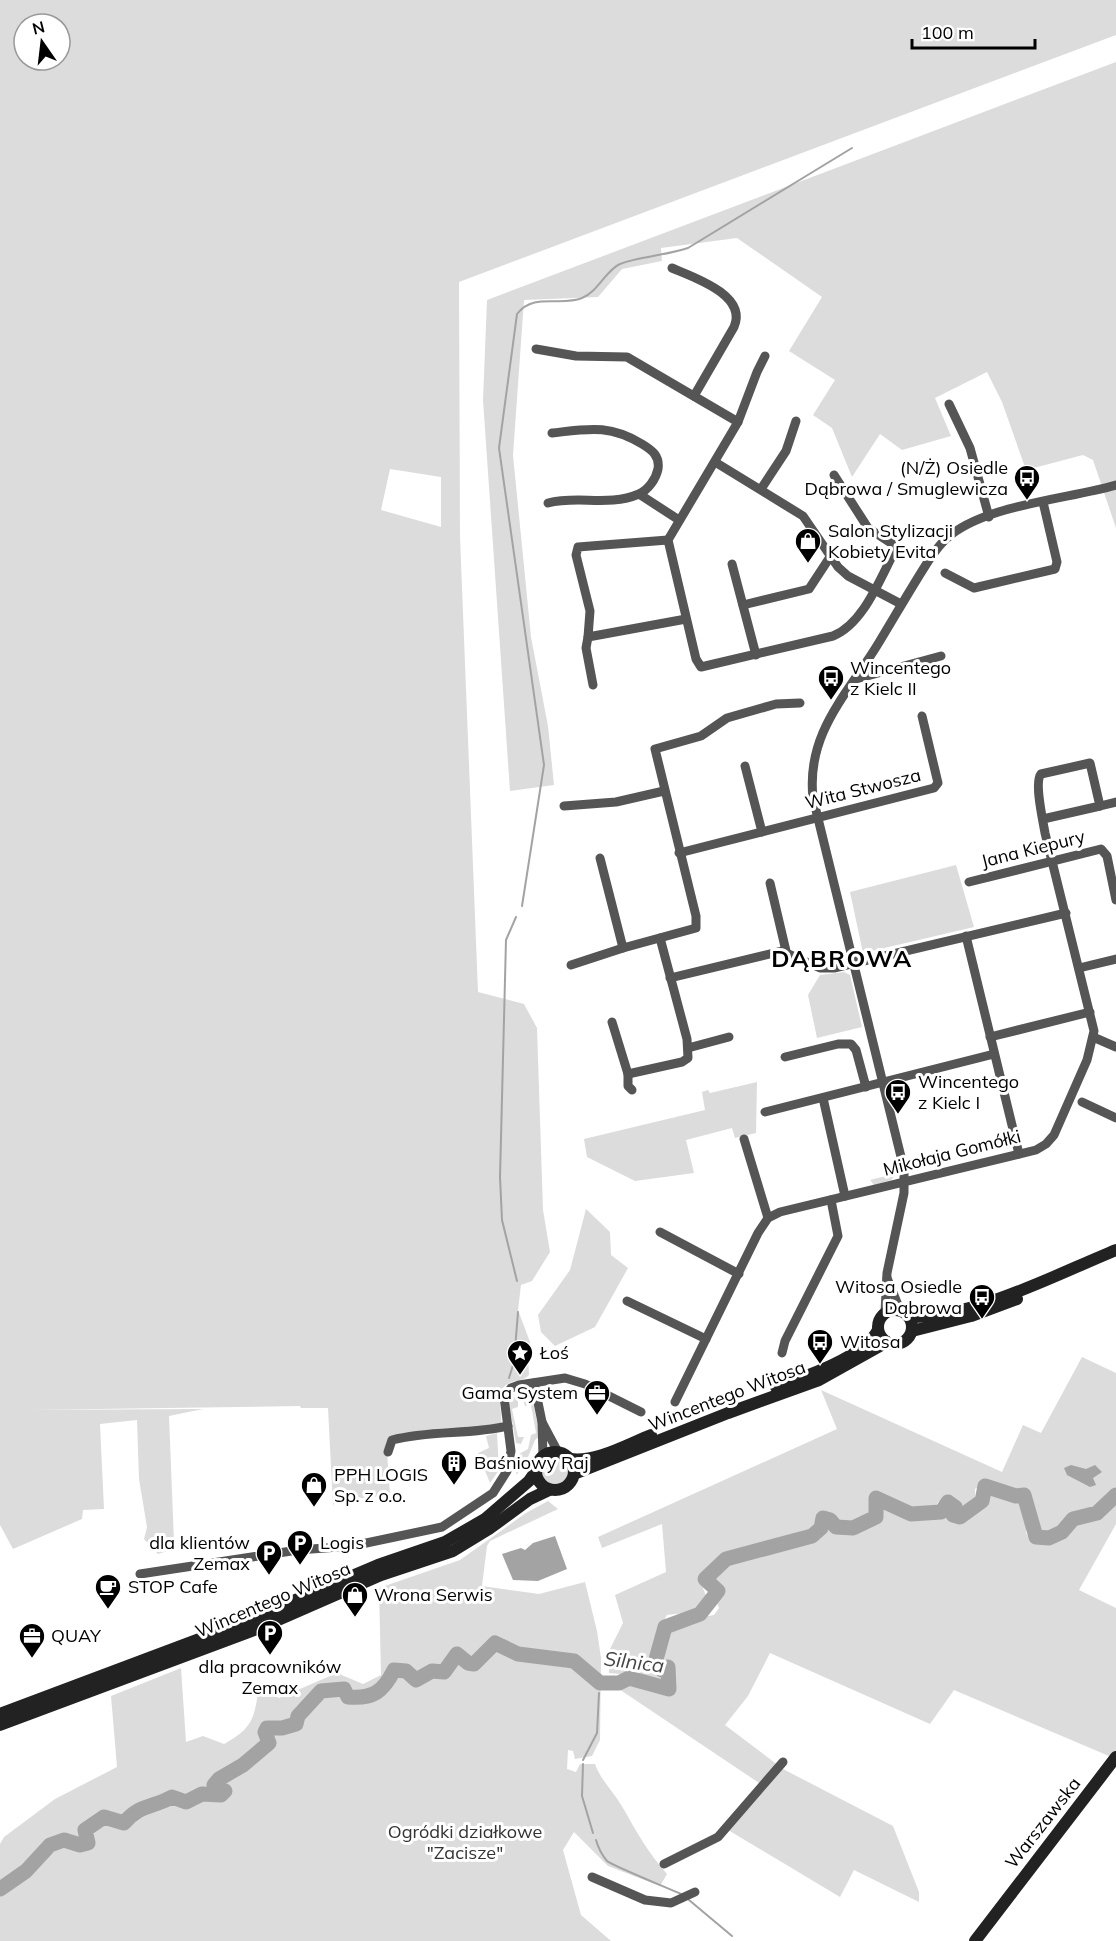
<svg xmlns="http://www.w3.org/2000/svg" width="1116" height="1941" viewBox="0 0 1116 1941" font-family="Mulish,sans-serif">
<rect width="100%" height="100%" fill="#fff"/>
<g fill="#dcdcdc" fill-rule="evenodd">
<path d="M0 0H1116V35L459 282 460 537 478 992 524 1004 537 1028 543 1210 550 1252 532 1281 521 1285 518 1310 530 1342 528 1356 529 1375C524 1380 518 1380 512 1382 492 1388 503 1410 501 1424L392 1438 387 1452 390 1495 335 1501 333 1506 328 1408H301L300 1406 26 1410 203 1409 169 1416 174 1542 167 1551 158 1554 144 1539 147 1527 139 1479 137 1420 100 1424 104 1509 83 1510 82 1519 13 1549 0 1525ZM24 24H60V60H24ZM390 469 441 477V527L381 510Z"/>
<path d="M1116 62V528L1093 460 1083 455 1026 470 1002 402 987 372 935 398 951 436 902 450 880 434 852 477 832 428 813 415 835 380 789 351 822 297 737 238 661 248 662 261 622 269 598 297 524 300 513 455 531 637 548 726 554 785 510 791 483 400 487 300Z"/>
<path d="M956 865 974 927 863 953 850 892Z"/>
<path d="M844 972 850 975 862 1027 817 1038 808 995 820 975Z"/>
<path d="M757 1082 756 1133 735 1138 732 1128 686 1140 694 1173 635 1181 587 1157 584 1139 705 1110 702 1092 708 1090 710 1093Z"/>
<path d="M898 1173 891 1180 874 1185 870 1180Z"/>
<path d="M586 1209 610 1232 611 1255 628 1268 595 1327 555 1346 541 1332 538 1315 570 1270Z"/>
<path d="M1082 1357 1116 1373V1524L1079 1590 1116 1608V1759L954 1690 930 1724 770 1653 748 1696 725 1725 783 1769 893 1826 919 1892V1902L854 1870 840 1897 728 1830 765 1787 610 1683 613 1680C632 1684 652 1693 670 1692L673 1686 669 1666 657 1667 655 1659 669 1623 714 1615 719 1608 707 1578 728 1560 746 1553 783 1549 812 1540C817 1531 819 1522 830 1523L836 1530 849 1534 877 1519 878 1501C899 1511 919 1524 942 1515L943 1508 949 1504 950 1516 960 1519 984 1502 982 1493 988 1488 1021 1500 1028 1515 1026 1533 1033 1544C1051 1541 1062 1540 1071 1523L1097 1516 1077 1514 1066 1518 1060 1530 1036 1535 1034 1512 1025 1495 998 1486 983 1484 975 1489V1502L959 1513 955 1502 948 1498 938 1502C928 1526 893 1501 874 1496L870 1501V1516L845 1527 827 1516 820 1515 807 1534 789 1541 736 1550 701 1574C700 1589 709 1597 710 1610L667 1615C664 1619 647 1660 648 1664 649 1667 651 1669 653 1672H664L666 1686H659L639 1676 609 1673V1651L623 1623 615 1595 666 1572 662 1524 602 1548 598 1537 837 1429 821 1390 1002 1472 1023 1425 1041 1433Z"/>
<path d="M522 1394 533 1402 540 1436 535 1440 526 1462 520 1461 524 1466 516 1475 519 1454 528 1449 531 1435 536 1433 531 1405 525 1406 523 1400 518 1401V1407L512 1409 518 1437H524L521 1444 516 1443 509 1404 513 1398Z"/>
<path d="M497 1433 499 1470 490 1483 478 1453 489 1448 486 1436Z"/>
<circle cx="555" cy="1472" r="15"/>
<path d="M548 1501 558 1509 490 1541 487 1546 482 1586 539 1594 585 1582 597 1631 601 1658 600 1740 592 1756 575 1759 573 1751 568 1750 567 1769 576 1772 580 1764H595C601 1781 614 1792 623 1808 636 1831 649 1854 667 1874L660 1886 608 1866 574 1832 563 1850 581 1915 611 1941H0V1844L4 1837 55 1799 117 1767 111 1696 181 1668 186 1742 203 1736 224 1744C253 1728 254 1719 259 1687L279 1698 337 1673 363 1684 381 1675 379 1588 460 1560 526 1513Z"/>
</g>
<g fill="#a3a3a3">
<path d="M1071 1465 1086 1469 1095 1465 1102 1472 1093 1478 1096 1485 1090 1487 1067 1475 1064 1468Z"/>
<path d="M555 1536 567 1569 538 1581 513 1580 502 1554 521 1548 525 1550 533 1543Z"/>
</g>
<g fill="none" stroke-linecap="round" stroke-linejoin="round">
<g stroke="#a3a3a3" stroke-width="2">
<path d="M522 906 544 765 499 448 517 314C534 292 560 307 582 298 598 292 606 270 620 264 637 257 668 255 688 248L852 148"/>
<path d="M516 917 506 940 500 1177 502 1220 517 1281"/>
<path d="M509 1378 514 1362 518 1312"/>
<path d="M600 1683V1685"/>
<path d="M583 1760 597 1733 599 1693"/>
<path d="M583 1764 582 1796 593 1833"/>
<path d="M596 1840C598 1847 602 1855 607 1861 611 1865 670 1889 681 1894"/>
<path d="M689 1900 732 1936"/>
</g>
<path stroke="#a3a3a3" stroke-width="15" d="M0 1889 26 1871 50 1845 64 1840 80 1845 88 1843 85 1830 104 1817 124 1823C140 1804 152 1808 172 1797L186 1802 202 1794 221 1795 225 1791 214 1785 219 1779 243 1765 269 1743 265 1732 267 1728H282L296 1724 298 1716 321 1691 344 1689 348 1697C373 1699 383 1692 394 1670L406 1671 416 1680 432 1671 444 1672 457 1654 468 1663 474 1664 495 1643 518 1654 574 1661 600 1683H619L629 1678 669 1689 668 1667 662 1670 655 1663 665 1627 700 1614 718 1591 705 1579 726 1559 812 1536 821 1528 823 1518 830 1520 836 1527 853 1528 876 1517V1498L911 1514 941 1512 948 1502 955 1507 953 1515 960 1517 982 1501 985 1486 1016 1496 1024 1495 1036 1537 1049 1538 1062 1532 1073 1519 1097 1513 1116 1495"/>
<g stroke="#555" stroke-width="9">
<path d="M672 268C693 277 748 295 734 327L694 396"/>
<path d="M536 349 576 356 627 357 738 422 668 540 696 659 701 667 833 636C865 623 881 575 897 547L868 528 834 475"/>
<path d="M949 404 970 448 989 517"/>
<path d="M738 422 757 372 765 356"/>
<path d="M552 433C588 429 609 424 642 444 652 450 660 456 658 469 656 479 648 490 639 494L679 520"/>
<path d="M715 462 803 516 838 567 848 576 901 604"/>
<path d="M761 489 786 451 796 421"/>
<path d="M548 503C578 495 608 507 639 494"/>
<path d="M668 540 578 547 576 555 590 611 588 637 686 619"/>
<path d="M732 564 756 655"/>
<path d="M945 573 974 588 1055 569 1057 562 1043 502"/>
<path d="M743 605 809 589 830 557"/>
<path d="M588 637 586 648 593 685"/>
<path d="M856 679 941 656"/>
<path d="M745 766 762 832"/>
<path d="M564 806 616 802 664 791"/>
<path d="M1100 806 1116 802"/>
<path d="M679 853 934 788 938 783 922 716"/>
<path d="M600 858 623 948 696 928V916L655 749 701 736 727 718 776 704 800 703"/>
<path d="M969 882 1101 849 1107 856 1116 900"/>
<path d="M770 883 786 951"/>
<path d="M966 936 1019 1154"/>
<path d="M571 965 623 948"/>
<path d="M1079 968 1116 959"/>
<path d="M670 978 782 951 820 968H834L1066 913"/>
<path d="M612 1022 628 1074 682 1062 688 1058 687 1039 660 938"/>
<path d="M990 1037 1090 1012"/>
<path d="M1093 1037 1116 1047"/>
<path d="M688 1048 729 1037"/>
<path d="M785 1057 838 1044H851L856 1050 866 1087"/>
<path d="M628 1074V1086L632 1090"/>
<path d="M823 1098 845 1196"/>
<path d="M1082 1102 1116 1118"/>
<path d="M765 1112 994 1054"/>
<path d="M744 1139 768 1218"/>
<path d="M660 1232 739 1274"/>
<path d="M887 1278 900 1310"/>
<path d="M627 1301 706 1339"/>
<path d="M885 1313 887 1273 904 1193V1169L813 798C806 733 847 695 878 644 895 616 911 588 929 560 934 553 939 545 946 539 982 505 1068 499 1116 485"/>
<path d="M782 1353 785 1341 838 1236 831 1200"/>
<path d="M534 1383 542 1422 543 1456"/>
<path d="M675 1402 758 1233 768 1218 780 1212 1036 1150 1046 1144 1054 1135 1087 1060 1094 1031 1045 833C1043 821 1034 782 1041 774L1090 763 1100 806 1043 819"/>
<path d="M542 1422 558 1452"/>
<path d="M388 1452 392 1440C431 1430 469 1435 508 1426"/>
<path d="M140 1574 298 1550 352 1546 442 1527 493 1493 507 1471 511 1451 504 1397 511 1388 519 1385 565 1378 585 1384 641 1412"/>
<path d="M664 1864 718 1837 783 1762"/>
<path d="M592 1877 645 1900 671 1903 695 1892"/>
</g>
<g stroke="#222" stroke-width="12">
<circle cx="895" cy="1327" r="17"/>
<path d="M910 1317C976 1317 1055 1275 1116 1250"/>
<path d="M912 1331 971 1316 1017 1299"/>
<path d="M776 1387C805 1377 864 1357 878 1330"/>
<circle cx="555" cy="1471" r="19"/>
<path d="M570 1459C595 1463 628 1444 651 1435"/>
<path d="M574 1474 728 1413 819 1380 887 1342"/>
<path d="M0 1714 239 1624 378 1565 445 1542 485 1519 529 1481 536 1471"/>
<path d="M0 1725 262 1627 381 1575 453 1551 489 1529 530 1499 549 1490"/>
<path d="M975 1941 1116 1757"/>
</g>
</g>
<defs>
<g id="bus-pin" transform="scale(1.35)"><path d="M0 17L-7.5 6A9.5 9.5 0 1 1 7.5 6Z" fill="#000" stroke="#fff"/><path d="M-5-6H5V4H4V6H2V4H-2V6H-4V4H-5ZM-3.5-4V0h7V-4ZM-3.5 1.2v1.5H-2V1.2ZM2 1.2v1.5H3.5V1.2Z" fill="#fff"/></g>
<g id="shop-pin" transform="scale(1.35)"><path d="M0 17L-7.5 6A9.5 9.5 0 1 1 7.5 6Z" fill="#000" stroke="#fff"/><path d="M-5-2.5h2.3a2.7 3.5 0 0 1 5.4 0H5L5.5 6h-11ZM-1.5-2.5h3a1.5 2.3 0 0 0-3 0Z" fill="#fff"/></g>
<g id="sight-pin" transform="scale(1.35)"><path d="M0 17L-7.5 6A9.5 9.5 0 1 1 7.5 6Z" fill="#000" stroke="#fff"/><path d="M0-6L1.8-2.2L6-1.7L2.9 1.2L3.7 5.4L0 3.3L-3.7 5.4L-2.9 1.2L-6-1.7L-1.8-2.2Z" fill="#fff"/></g>
<g id="office-pin" transform="scale(1.35)"><path d="M0 17L-7.5 6A9.5 9.5 0 1 1 7.5 6Z" fill="#000" stroke="#fff"/><path d="M-6-3h4V-5.5h4V-3h4V5H-6ZM-1-4.5V-3h2v-1.5ZM-6 0V1H6V0Z" fill="#fff"/></g>
<g id="building-pin" transform="scale(1.35)"><path d="M0 17L-7.5 6A9.5 9.5 0 1 1 7.5 6Z" fill="#000" stroke="#fff"/><path d="M-4-6H4V6H1V3H-1V6H-4ZM-2.5-4.3h1.7v1.8h-1.7ZM.8-4.3h1.7v1.8H.8ZM-2.5-1h1.7V.8h-1.7ZM.8-1h1.7V.8H.8Z" fill="#fff"/></g>
<g id="parking-pin" transform="scale(1.35)"><path d="M0 17L-7.5 6A9.5 9.5 0 1 1 7.5 6Z" fill="#000" stroke="#fff"/><path d="M-3.5-5.5H1a3.5 3.5 0 0 1 0 7H-1V5.5H-3.5ZM-1-3.4V-.6H.8a1.4 1.4 0 0 0 0-2.8Z" fill="#fff"/></g>
<g id="cafe-pin" transform="scale(1.35)"><path d="M0 17L-7.5 6A9.5 9.5 0 1 1 7.5 6Z" fill="#000" stroke="#fff"/><path d="M-5.5-4.5H6V0H3Q3 3.5 0 3.5H-2.5Q-5.5 3.5-5.5 0ZM3-3.2v2h1.7v-2ZM-6 4.5H4V6H-6Z" fill="#fff"/></g>
</defs>
<g fill-rule="evenodd">
<use href="#bus-pin" x="1027" y="478"/>
<use href="#shop-pin" x="808" y="541"/>
<use href="#bus-pin" x="831" y="678"/>
<use href="#bus-pin" x="898" y="1092"/>
<use href="#bus-pin" x="982" y="1297"/>
<use href="#bus-pin" x="820" y="1342"/>
<use href="#sight-pin" x="520" y="1353"/>
<use href="#office-pin" x="597" y="1393"/>
<use href="#building-pin" x="454" y="1463"/>
<use href="#shop-pin" x="314" y="1485"/>
<use href="#parking-pin" x="300" y="1543"/>
<use href="#parking-pin" x="269" y="1553"/>
<use href="#cafe-pin" x="108" y="1587"/>
<use href="#shop-pin" x="355" y="1595"/>
<use href="#parking-pin" x="270" y="1633"/>
<use href="#office-pin" x="32" y="1636"/>
</g>
<g text-anchor="middle" stroke-width="6" stroke-linejoin="round" paint-order="stroke">
<g font-size="18" fill="#000" stroke="#fff" text-anchor="start">
<text x="1008" y="474" text-anchor="end">(N/Ż) Osiedle<tspan x="1008" dy="21">Dąbrowa / Smuglewicza</tspan></text>
<text x="828" y="537">Salon Stylizacji<tspan x="828" dy="21">Kobiety Evita</tspan></text>
<text x="850" y="674">Wincentego<tspan x="850" dy="21">z Kielc II</tspan></text>
<text x="918" y="1088">Wincentego<tspan x="918" dy="21">z Kielc I</tspan></text>
<text x="962" y="1293" text-anchor="end">Witosa Osiedle<tspan x="962" dy="21">Dąbrowa</tspan></text>
<text x="840" y="1348">Witosa</text>
<text x="540" y="1359">Łoś</text>
<text x="578" y="1399" text-anchor="end">Gama System</text>
<text x="474" y="1469">Baśniowy Raj</text>
<text x="334" y="1481">PPH LOGIS<tspan x="334" dy="21">Sp. z o.o.</tspan></text>
<text x="250" y="1549" text-anchor="end">dla klientów<tspan x="250" dy="21">Zemax</tspan></text>
<text x="320" y="1549">Logis</text>
<text x="128" y="1593">STOP Cafe</text>
<text x="374" y="1601">Wrona Serwis</text>
<text x="51" y="1642">QUAY</text>
<text x="270" y="1673" text-anchor="middle">dla pracowników<tspan x="270" dy="21">Zemax</tspan></text>
</g>
<g font-size="18" fill="#000" stroke="#fff">
<text transform="translate(863 789) rotate(-14)" y="6">Wita Stwosza</text>
<text transform="translate(1033 849) rotate(-14)" y="6">Jana Kiepury</text>
<text transform="translate(952 1153) rotate(-14)" y="6">Mikołaja Gomółki</text>
<text transform="translate(727 1396) rotate(-21)" y="6">Wincentego Witosa</text>
<text transform="translate(273 1600) rotate(-23)" y="6">Wincentego Witosa</text>
<text transform="translate(1043 1823) rotate(-52)" y="6">Warszawska</text>
</g>
<g font-size="18" fill="#333" stroke="#fff">
<text x="465" y="1838">Ogródki działkowe<tspan x="465" dy="21">"Zacisze"</tspan></text>
</g>
<g font-size="20" font-style="italic" fill="#444" stroke="#fff">
<text transform="translate(634 1662) rotate(7)" y="7">Silnica</text>
</g>
<g font-size="24" font-weight="bold" letter-spacing="1.5" fill="#000" stroke="#fff">
<text x="842" y="967">DĄBROWA</text>
</g>
</g>
<g transform="translate(42 42) rotate(346)"><circle r="28" fill="#ffffff" stroke="#999999" stroke-width="1.5"/>
<path d="M0-4.5L10 22L0 15L-10 22Z" fill="#000000"/>
<text y="-9" font-size="16" font-weight="bold" text-anchor="middle" fill="#000000">N</text>
</g>
<path d="M912 39v9h123v-9" fill="none" stroke="#000000" stroke-width="3"/>
<text x="921" y="39" font-size="18" fill="#000000" stroke="#ffffff" stroke-width="4.5" paint-order="stroke">100 m</text>
</svg>
